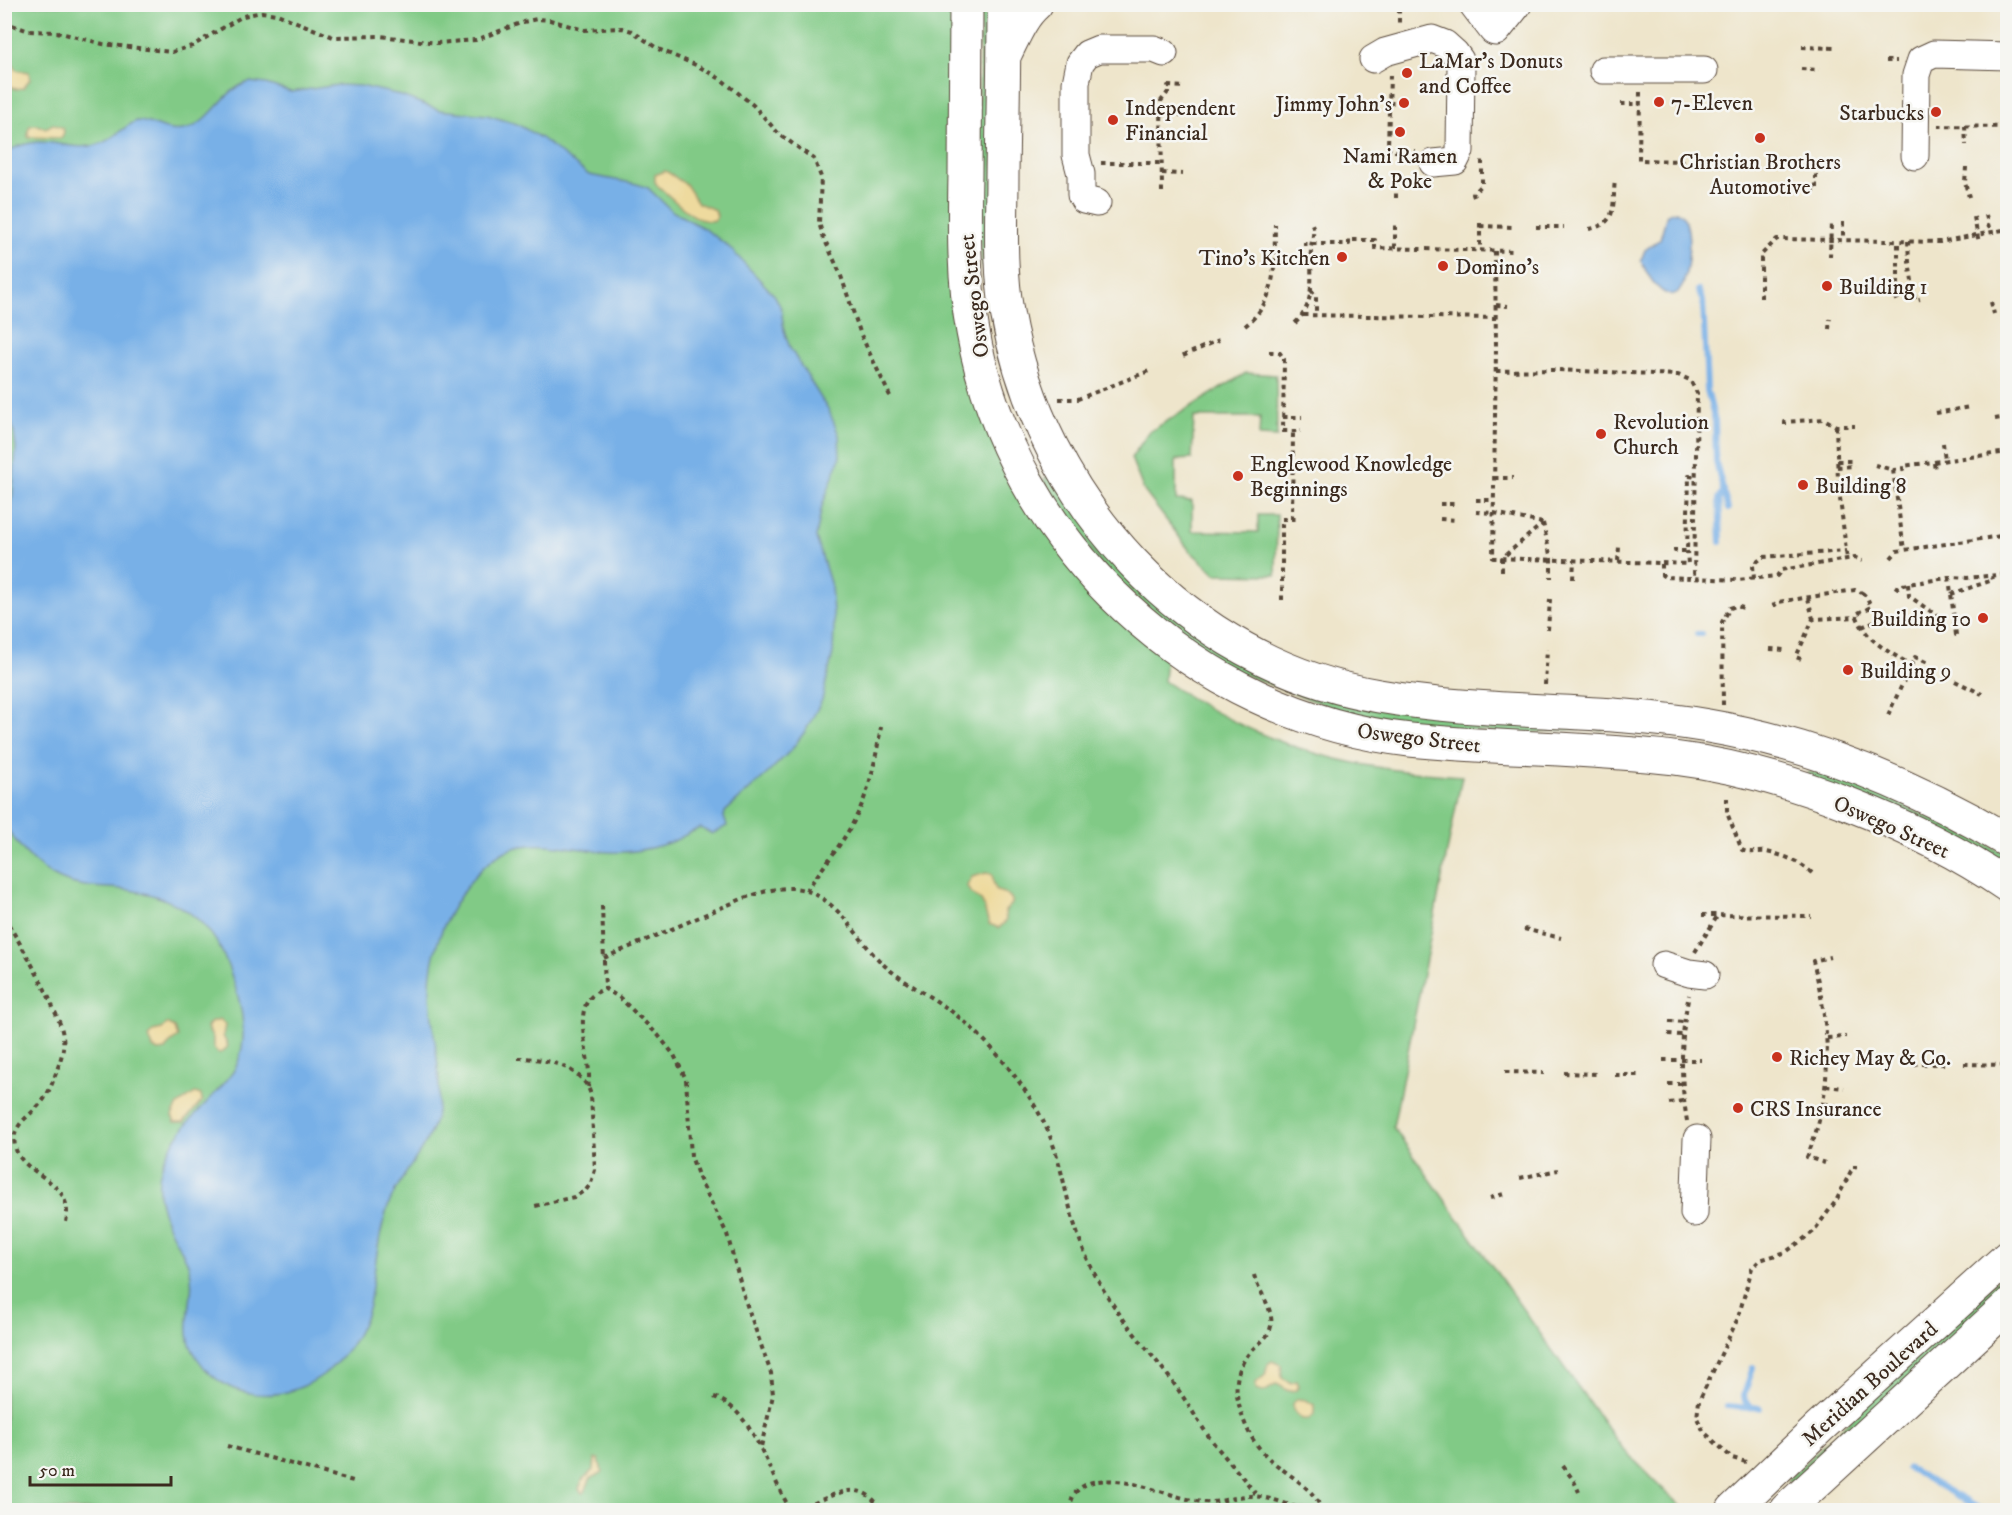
<svg xmlns="http://www.w3.org/2000/svg" width="2012" height="1515" viewBox="0 0 2012 1515" font-family="'IM FELL DW Pica',serif">
<rect width="100%" height="100%" fill="#f6f6f2"/>
<filter id="ink" filterUnits="userSpaceOnUse"><feTurbulence type="fractalNoise" baseFrequency=".0167" numOctaves="2"/><feDisplacementMap in="SourceGraphic" scale="12" xChannelSelector="R" yChannelSelector="G"/><feConvolveMatrix kernelMatrix="1 2 1 2 8 2 1 2 1" color-interpolation-filters="sRGB"/></filter>
<filter id="wash" filterUnits="userSpaceOnUse"><feTurbulence type="fractalNoise" baseFrequency=".008" numOctaves="4" result="noise"/><feDisplacementMap in="SourceGraphic" scale="24" xChannelSelector="R" yChannelSelector="G"/><feGaussianBlur stdDeviation="1.35" result="paint"/><feColorMatrix in="noise" values="0 0 0 0 0 0 0 0 0 0 0 0 0 0 0 0 0 1.4 0 .05"/><feComposite in="paint" operator="in"/></filter>
<g filter="url(#wash)">
<rect width="100%" height="100%" fill="#eee5cb"/>
<g fill="#81ca86" stroke="#5e7a52" stroke-width="1.5">
<path d="M935 4 934 12H956L976 388 1166 654 1164 681C1231 726 1308 758 1389 769 1413 773 1437 774 1462 776L1393 1127 1606 1426 1624 1450 1684 1510H5V5Z"/>
<path d="M981 5H992L996 306 989 307 981 257 976 199Z"/>
<path d="M1246 373 1276 375 1277 437 1259 436 1260 417H1194L1192 459 1176 460V500L1192 501V531L1258 532V515H1277L1276 575 1216 574 1190 551 1144 491 1131 458 1149 432Z"/>
<path d="M1047 476 1227 652 1604 730 1577 729 1514 734 1370 722 1226 668 1111 578 1044 481Z"/>
<path d="M1809 772 1837 774 2007 854V865L1990 856 1806 779Z"/>
<path d="M2007 1271V1292L1794 1482H1789L1787 1480Z"/>
</g>
<g fill="#eeda9e" stroke="#94825e" stroke-width="1.5">
<path d="M5 60 11 61 16 70 29 72 30 79 23 88 15 89 10 86 5 90Z"/>
<path d="M53 124 63 128 64 132 62 138 28 137V130L30 126 36 125 46 128Z"/>
<path d="M665 171C673 174 678 181 686 184L698 203 715 210 717 216 715 220C697 226 671 197 658 186L655 182V175Z"/>
<path d="M986 873 992 874C994 879 992 884 996 889 1000 895 1007 890 1012 900V904L1005 911 1006 921 999 928 989 924 982 902 970 892 967 886 972 877Z"/>
<path d="M220 1020 225 1025 223 1036 228 1046 223 1052 218 1053 213 1047V1038L207 1028 210 1023Z"/>
<path d="M167 1024 175 1028 178 1037 169 1044 165 1050 158 1051 153 1048 149 1037 153 1031 162 1029Z"/>
<path d="M195 1093 201 1095 202 1101 184 1122H175L172 1116 178 1105Z"/>
<path d="M1272 1361 1281 1365 1282 1378 1291 1383 1297 1381 1299 1386 1296 1390 1289 1391 1277 1384 1264 1392 1256 1389V1383L1265 1375 1268 1364Z"/>
<path d="M1298 1399 1306 1400 1314 1405V1414L1309 1419H1302L1293 1410 1292 1404Z"/>
<path d="M595 1459H599L602 1472 590 1479 585 1492 582 1493 579 1489 582 1481 594 1469Z"/>
</g>
<g fill="#78b0e7" stroke="#5a6d82" stroke-width="1.5">
<path d="M250 82 266 84 291 92 338 85 361 86 396 94 439 110 487 115 517 124 541 138 589 175 637 184 648 188 672 211 705 229 728 246 775 296 781 308 784 330 790 348 829 411 839 435 840 458 822 506 816 537 831 586 834 625 833 653 822 700 806 730 792 749 767 774 725 812 724 817 727 826 712 834 701 828C692 831 684 836 676 840 659 847 642 851 623 852 587 855 540 835 506 851 488 860 472 878 461 895 442 922 429 959 430 993 431 1035 446 1078 435 1120 427 1148 405 1170 393 1195 378 1225 375 1273 369 1306 362 1330 348 1353 330 1369 287 1407 221 1404 193 1351 179 1325 198 1294 189 1267 186 1256 179 1248 174 1238 165 1221 157 1199 159 1179 161 1161 170 1147 180 1133 195 1112 215 1096 230 1076 256 1042 238 989 223 954 204 912 164 894 121 889 102 887 83 888 65 881 38 871 19 848 4 824V555L11 517 16 448 13 427 4 406 5 153C45 129 61 153 97 145 112 141 123 126 137 121 154 121 164 133 183 130 212 125 222 88 250 82Z"/>
<path d="M1676 211C1696 219 1688 268 1683 285 1669 312 1646 275 1641 260L1645 250 1660 239 1667 214Z"/>
</g>
<g fill="none" stroke-linecap="round" stroke-linejoin="round">
<g stroke="#78b0e7" stroke-width="6">
<path d="M1698 290 1703 301 1707 390 1715 421 1716 462 1728 509"/>
<path d="M1721 542 1719 499 1724 490"/>
<path d="M1697 634H1702"/>
<path d="M1753 1367 1744 1395 1745 1401 1751 1407 1760 1408"/>
<path d="M1727 1406 1750 1408"/>
<path d="M1908 1468 1982 1510"/>
</g>
</g>
</g>
<g filter="url(#ink)">
<g fill="none" stroke-linecap="round" stroke-linejoin="round">
<g stroke="#564638" stroke-width="29">
<g id="minor">
<path d="M1373 59 1385 52 1432 39 1445 44 1455 53 1460 60 1461 66 1460 151 1455 161 1433 163"/>
<path d="M1603 70H1704"/>
<path d="M1915 156 1916 75 1921 60 1934 54 2008 56"/>
<path d="M1097 203 1084 200 1081 195V174L1076 155V83L1080 63 1087 54 1099 49H1154L1164 53"/>
<path d="M1664 965 1689 973 1705 975"/>
<path d="M1694 1213 1697 1139"/>
</g>
</g>
<g stroke="#564638" stroke-width="35">
<g id="major">
<path d="M966 4C966 61 965 117 965 173 964 226 963 279 973 332 1011 545 1195 716 1410 740 1498 749 1586 747 1674 758 1783 771 1917 824 2008 886"/>
<path d="M1004 4C1004 61 1003 117 1002 174 1002 220 999 266 1007 312 1040 501 1186 663 1379 696 1487 715 1599 707 1708 726 1814 744 1915 786 2008 841"/>
<path d="M1476 4 1495 29 1515 4"/>
<path d="M1006 52C1014 36 1022 16 1036 4"/>
<path d="M1733 1510 1820 1427 2008 1257"/>
<path d="M1786 1510 2008 1306"/>
</g>
</g>
<g stroke="#564638" stroke-width="4" stroke-dasharray="4.5 4.5" stroke-linecap="butt">
<path d="M1234 7V4"/>
<path d="M1399 9V26"/>
<path d="M4 22 29 31 57 32 103 44 172 52 192 46 243 16 262 12 277 14 333 37 381 36 437 43 476 40 523 22 537 19 550 20 584 30 622 28 632 31 658 49 698 66 722 80 753 105 779 134 814 159 821 177 819 223 823 236 840 273 861 335 890 396"/>
<path d="M1802 47 1836 48"/>
<path d="M1886 61H1897"/>
<path d="M1801 69 1819 70"/>
<path d="M1390 75 1388 146 1390 150 1396 151V153"/>
<path d="M1640 92 1639 160 1684 161"/>
<path d="M1389 103H1399"/>
<path d="M1621 104H1640"/>
<path d="M1161 114 1185 115"/>
<path d="M1938 126 2008 127"/>
<path d="M1965 126 1966 145"/>
<path d="M1396 151H1416"/>
<path d="M1101 163H1162"/>
<path d="M1966 167 1965 183 1969 197"/>
<path d="M1162 173 1183 174"/>
<path d="M1810 191H1816V169"/>
<path d="M1162 192 1161 101 1168 92V86L1184 87"/>
<path d="M1474 197 1473 194 1482 185V160"/>
<path d="M1396 198V172"/>
<path d="M1986 215 1990 232"/>
<path d="M1974 217 1979 243"/>
<path d="M1843 222V240"/>
<path d="M1480 223V250"/>
<path d="M1480 226 1513 227"/>
<path d="M1536 227H1564"/>
<path d="M1589 229C1619 224 1612 203 1615 180"/>
<path d="M1908 241 1909 262 1915 300 1920 299"/>
<path d="M1303 244H1349V240H1375V248L1513 251"/>
<path d="M1395 248V222"/>
<path d="M1495 251 1496 348 1493 558 1662 563V575L1665 577 1738 580 1777 576 1781 570 1847 559 1856 558 1862 561"/>
<path d="M1830 257 1831 222"/>
<path d="M1311 290 1316 296V315"/>
<path d="M1761 298V255L1777 239 1940 242 2008 229"/>
<path d="M1894 300 1898 298V241"/>
<path d="M1991 302 1994 314"/>
<path d="M1496 305 1508 306"/>
<path d="M1303 315 1496 318"/>
<path d="M1295 323C1317 304 1310 273 1311 247 1312 239 1315 232 1312 224"/>
<path d="M1245 326C1279 299 1274 263 1275 224"/>
<path d="M1829 329 1830 319"/>
<path d="M1271 350V352L1280 353 1284 359 1283 431H1301"/>
<path d="M1183 356 1219 340"/>
<path d="M2008 357 2004 358 2008 382"/>
<path d="M1496 371 1557 370 1678 375 1690 380 1697 393 1694 578"/>
<path d="M1059 399H1078L1149 371"/>
<path d="M1936 413 1970 407"/>
<path d="M1283 417H1302"/>
<path d="M1995 419 2008 417"/>
<path d="M1785 425V422L1824 419 1836 426H1855"/>
<path d="M1836 426 1838 481 1847 559"/>
<path d="M1943 443 1945 461"/>
<path d="M1837 461H1855"/>
<path d="M1934 463 1935 471"/>
<path d="M1875 465 1893 470 1903 469V466L2008 452"/>
<path d="M1837 467 1855 466"/>
<path d="M1893 470 1904 550"/>
<path d="M2005 471 2008 470"/>
<path d="M1494 478H1513"/>
<path d="M1476 500H1494"/>
<path d="M1440 504H1455"/>
<path d="M1476 512 1494 513 1543 523"/>
<path d="M1292 519 1293 431"/>
<path d="M1440 519 1456 520"/>
<path d="M1543 523 1551 559V578"/>
<path d="M1675 548V551H1687L1689 476 1696 477"/>
<path d="M1891 558 1897 551 2008 535"/>
<path d="M1618 561 1619 547"/>
<path d="M1662 563 1688 564 1687 551"/>
<path d="M1502 571V558L1542 524"/>
<path d="M1949 577 1956 635H1960"/>
<path d="M1573 579 1574 560"/>
<path d="M1754 579 1753 565 1763 557 1846 551"/>
<path d="M1908 584 1909 596 1940 618"/>
<path d="M1895 586 1898 588 1902 585 1953 577 1967 578 2008 574"/>
<path d="M1862 593 1867 597 1871 607 1856 614C1865 641 1888 651 1911 665"/>
<path d="M1951 594 1993 580 1992 576"/>
<path d="M1808 598 1813 619"/>
<path d="M1282 600V519H1300"/>
<path d="M1773 603 1775 605 1778 602 1855 590 1862 593 1865 589"/>
<path d="M1862 627 1879 619"/>
<path d="M1548 630 1550 599"/>
<path d="M1770 649 1785 650"/>
<path d="M1801 659 1796 657 1813 619 1858 617"/>
<path d="M1955 681 1982 694"/>
<path d="M1545 685 1547 649"/>
<path d="M1723 705 1722 622 1730 608 1736 606 1743 608 1745 606"/>
<path d="M1888 715 1915 657 1930 664"/>
<path d="M1727 798V813L1742 850C1750 854 1758 851 1766 852 1784 855 1801 862 1814 875"/>
<path d="M806 891C824 865 845 841 858 813 871 786 876 756 881 727"/>
<path d="M602 906 605 989 619 997 658 1035 674 1055 686 1079 691 1156 699 1178 727 1234 745 1300 771 1373 773 1395 761 1447"/>
<path d="M1702 915 1811 916"/>
<path d="M4 917C21 945 37 972 51 1002 55 1013 62 1025 63 1037 65 1049 60 1061 56 1073 52 1084 48 1096 39 1105 28 1118 11 1125 15 1146 21 1177 75 1178 66 1222"/>
<path d="M1524 929 1561 938"/>
<path d="M1695 952 1718 915"/>
<path d="M604 958 744 898C766 891 788 883 810 892 842 905 859 942 884 965 904 983 929 995 951 1011 985 1036 1021 1079 1041 1117 1058 1148 1063 1182 1072 1216 1080 1244 1091 1270 1106 1294 1125 1324 1148 1350 1169 1377 1185 1398 1197 1420 1212 1441 1227 1460 1244 1478 1258 1497"/>
<path d="M1669 1021 1684 1022"/>
<path d="M1668 1034 1682 1035"/>
<path d="M1827 1038 1846 1037"/>
<path d="M518 1058C544 1058 583 1066 591 1095L595 1170 591 1183 586 1190 574 1197 535 1206"/>
<path d="M1663 1060H1701"/>
<path d="M1808 1061 1845 1062"/>
<path d="M1868 1063H1892"/>
<path d="M1913 1064H1944"/>
<path d="M1964 1064 2003 1065"/>
<path d="M1505 1072 1544 1073"/>
<path d="M1564 1073 1597 1074"/>
<path d="M1615 1075H1639"/>
<path d="M1668 1084H1682"/>
<path d="M1826 1086 1844 1088"/>
<path d="M588 1087C595 1057 563 1001 605 989"/>
<path d="M1669 1103 1683 1101"/>
<path d="M1824 1104 1842 1107"/>
<path d="M1687 1121C1680 1079 1680 1037 1689 995"/>
<path d="M1825 1163 1807 1157C1834 1091 1831 1029 1813 961L1830 957"/>
<path d="M1520 1178 1558 1170"/>
<path d="M1490 1198 1504 1194"/>
<path d="M1254 1275C1258 1291 1274 1308 1271 1326 1269 1336 1262 1341 1255 1347 1238 1363 1233 1383 1239 1405 1243 1421 1250 1438 1261 1450 1276 1470 1316 1486 1321 1510"/>
<path d="M714 1397C755 1411 769 1477 791 1510"/>
<path d="M227 1446 353 1481"/>
<path d="M1746 1462 1732 1458 1704 1432 1697 1418 1699 1401 1738 1318 1752 1268 1760 1260 1786 1252 1813 1232 1836 1201 1851 1171 1855 1168V1165"/>
<path d="M1563 1466 1574 1481 1579 1492"/>
<path d="M797 1510C828 1500 859 1472 881 1510"/>
<path d="M1069 1510C1071 1503 1072 1495 1078 1490 1105 1464 1171 1499 1203 1502 1218 1503 1231 1498 1245 1496 1264 1495 1285 1503 1303 1510"/>
</g>
<use href="#minor" stroke="#fff" stroke-width="27"/>
<use href="#major" stroke="#fff" stroke-width="33"/>
</g>
</g>
<g fill="#c8321e" stroke="#f6f6f2" stroke-width="2">
<circle cx="1407" cy="73" r="6"/>
<circle cx="1659" cy="102" r="6"/>
<circle cx="1404" cy="103" r="6"/>
<circle cx="1936" cy="112" r="6"/>
<circle cx="1113" cy="120" r="6"/>
<circle cx="1400" cy="132" r="6"/>
<circle cx="1760" cy="138" r="6"/>
<circle cx="1342" cy="257" r="6"/>
<circle cx="1443" cy="266" r="6"/>
<circle cx="1827" cy="286" r="6"/>
<circle cx="1601" cy="434" r="6"/>
<circle cx="1238" cy="476" r="6"/>
<circle cx="1803" cy="485" r="6"/>
<circle cx="1983" cy="618" r="6"/>
<circle cx="1848" cy="670" r="6"/>
<circle cx="1777" cy="1057" r="6"/>
<circle cx="1738" cy="1108" r="6"/>
</g>
<g text-anchor="middle" stroke-width="5" stroke-linejoin="round" paint-order="stroke">
<g font-size="22" fill="#3b2a1e" stroke="#f6f6f2" text-anchor="start">
<text x="1419" y="68">LaMar's Donuts<tspan x="1419" dy="25">and Coffee</tspan></text>
<text x="1671" y="110">7-Eleven</text>
<text x="1392" y="111" text-anchor="end">Jimmy John's</text>
<text x="1125" y="115">Independent<tspan x="1125" dy="25">Financial</tspan></text>
<text x="1924" y="120" text-anchor="end">Starbucks</text>
<text x="1400" y="163" text-anchor="middle">Nami Ramen<tspan x="1400" dy="25">&amp; Poke</tspan></text>
<text x="1760" y="169" text-anchor="middle">Christian Brothers<tspan x="1760" dy="25">Automotive</tspan></text>
<text x="1330" y="265" text-anchor="end">Tino's Kitchen</text>
<text x="1455" y="274">Domino's</text>
<text x="1839" y="294">Building 1</text>
<text x="1613" y="429">Revolution<tspan x="1613" dy="25">Church</tspan></text>
<text x="1250" y="471">Englewood Knowledge<tspan x="1250" dy="25">Beginnings</tspan></text>
<text x="1815" y="493">Building 8</text>
<text x="1971" y="626" text-anchor="end">Building 10</text>
<text x="1860" y="678">Building 9</text>
<text x="1789" y="1065">Richey May &amp; Co.</text>
<text x="1750" y="1116">CRS Insurance</text>
</g>
<g font-size="22" fill="#3b2a1e" stroke="#f6f6f2">
<text transform="translate(973 296) rotate(-97)" y="8">Oswego Street</text>
<text transform="translate(1419 737) rotate(7)" y="8">Oswego Street</text>
<text transform="translate(1892 826) rotate(24)" y="8">Oswego Street</text>
<text transform="translate(1869 1383) rotate(-42)" y="8">Meridian Boulevard</text>
</g>
</g>
<rect width="2012" height="1515" fill="none" stroke="#f6f6f2" stroke-width="24"/>
<path d="M30 1476v9h141v-9" fill="none" stroke="#3b2a1e" stroke-width="3"/>
<text x="39" y="1476" font-size="18" fill="#3b2a1e" stroke="#f6f6f2" stroke-width="4.5" paint-order="stroke">50 m</text>
</svg>
